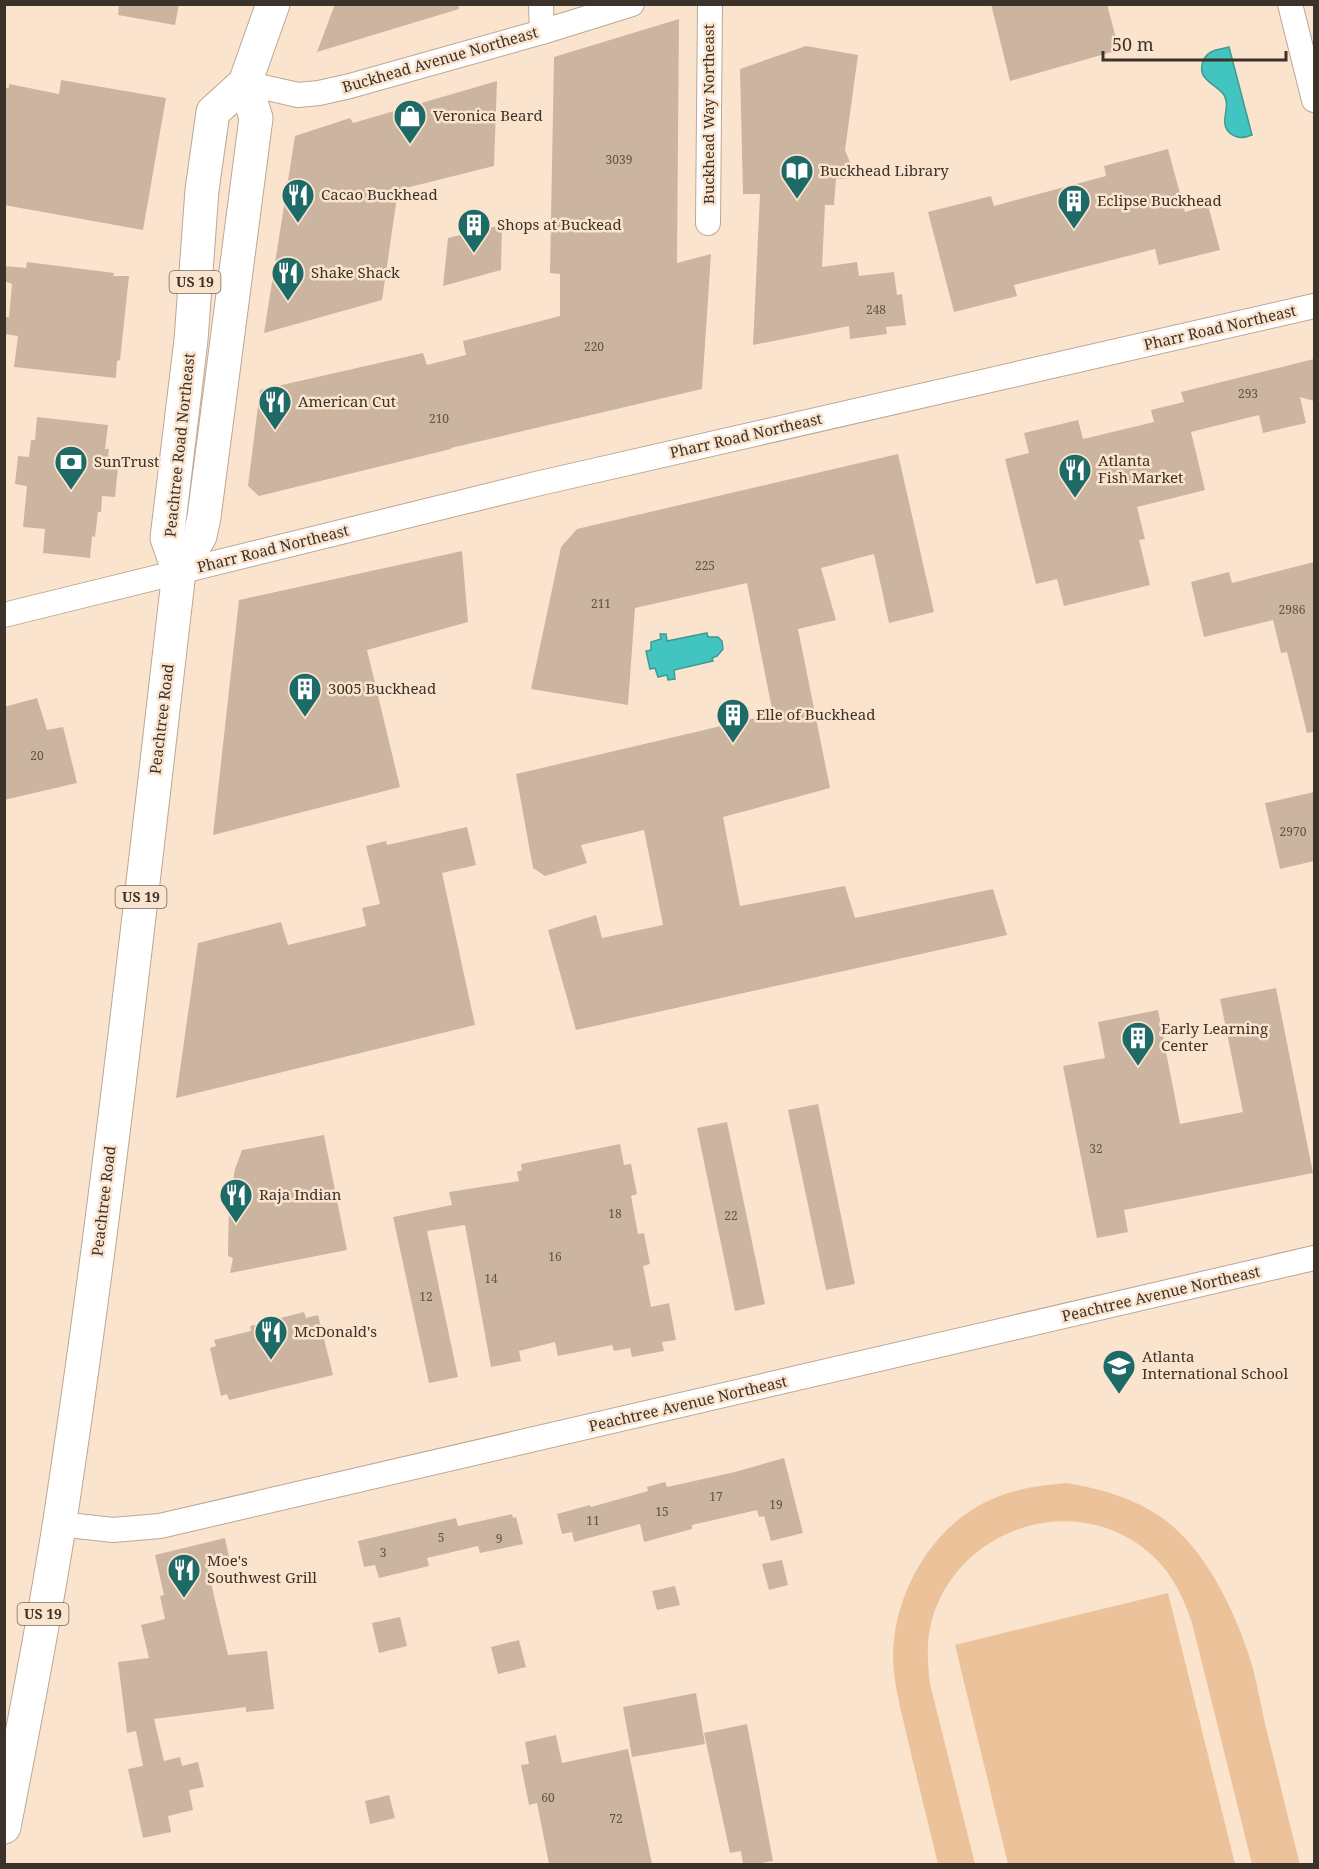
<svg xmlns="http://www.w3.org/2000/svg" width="1319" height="1869" viewBox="0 0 1319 1869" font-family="'Noto Serif',serif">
<rect width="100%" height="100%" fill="#fbe4ce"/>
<g fill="#ecc29a">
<path d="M1067 1483C1107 1490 1148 1502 1178 1531 1211 1563 1233 1609 1248 1652 1257 1679 1261 1709 1268 1736 1279 1779 1289 1822 1300 1864H1252L1192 1623C1184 1599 1173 1575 1154 1557 1083 1490 966 1522 934 1613 926 1636 927 1660 930 1684L975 1864H938C928 1823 918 1782 908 1741 902 1713 893 1684 893 1656 894 1587 938 1516 1005 1494 1025 1487 1046 1485 1067 1483Z"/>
<path d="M1168 1593 1235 1864H1008L955 1645Z"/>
</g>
<g fill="#42c5c0" stroke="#409993" stroke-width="1.5">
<path d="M1229 47 1252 135C1244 138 1238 139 1231 134 1217 123 1232 108 1224 95 1220 89 1212 85 1207 80 1198 72 1201 58 1211 52 1216 49 1223 49 1229 47Z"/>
<path d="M707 633 708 637H718L722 641 723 649 717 656 712 658 713 661 674 670 675 679 668 680 667 675 658 677 655 668 650 669 646 651 651 650V642L661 639 660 634H666L667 641Z"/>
</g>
<g fill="#cbb5a0">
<path d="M119 4H179L175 25 118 15Z"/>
<path d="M335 4H458L459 9 317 52Z"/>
<path d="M991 4H1107L1119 50 1010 81Z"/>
<path d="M679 19 677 263 711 254 702 389 451 448V449L259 496 248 486 260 390 423 353 427 365 466 355 463 341 560 316V274L550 273 554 57Z"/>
<path d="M806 46 858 55 845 150 856 178 836 179 834 205H825L822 267 857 262 859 276 894 272 897 295 902 294 906 325 886 327 887 334 850 339 849 326 753 345 760 194H743L740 69Z"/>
<path d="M61 80 166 98 143 230 4 205V88H9V84L59 94Z"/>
<path d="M497 81 494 166 398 190 382 300 264 333 295 136 350 118 353 123Z"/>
<path d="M1168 149 1185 212 1208 205 1220 250 1159 265 1155 249 1014 285 1017 296 954 312 928 212 991 196 994 206 1106 176 1104 166Z"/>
<path d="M502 225 501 270 443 286 448 238Z"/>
<path d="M27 262 114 273 113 276H129L120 360 117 361 116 378 14 367 18 336 4 334V317H9L12 284 4 281V266L26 268Z"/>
<path d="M1314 359V401L1300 397 1306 423 1263 433 1259 415 1191 432 1205 490 1137 507 1145 539 1139 540 1150 585 1064 606 1057 579 1036 584 1005 459 1029 453 1024 433 1078 420 1083 439 1154 422 1151 410 1184 402 1181 392Z"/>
<path d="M37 417 108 425 105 449H109L107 465 118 467 115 497 102 496 101 512H98L95 537 92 536 90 558 43 553 45 529 23 527 27 486 15 484 18 456 29 457 31 440H35Z"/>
<path d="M898 454 934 612 889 623 874 554 821 568 836 620 798 629 830 788 723 817 740 906 845 886 855 918 993 889 1007 935 576 1030 548 930 596 915 602 938 663 925 644 830 581 845 587 863 545 876 533 868 516 774 773 714 747 583 635 608 628 705 531 689 561 547 577 529Z"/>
<path d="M462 551 468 622 367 650 400 787 213 835 239 600Z"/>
<path d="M1314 562V732L1307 733 1287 652 1281 653 1273 620 1204 637 1191 582 1229 572 1232 583Z"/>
<path d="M37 698 47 730 63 727 77 783 4 800V707Z"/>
<path d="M1314 792V861L1280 869 1265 803Z"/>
<path d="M467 827 476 865 442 873 475 1025 176 1098 198 943 281 922 288 945 366 926 362 908 380 904 366 846 386 841 387 845Z"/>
<path d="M1276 988 1313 1173 1124 1210 1128 1232 1097 1238 1063 1066 1105 1058 1098 1022 1158 1010 1180 1124 1243 1112 1220 999Z"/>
<path d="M818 1104 855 1284 826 1290 788 1110Z"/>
<path d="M727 1122 765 1304 735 1311 697 1128Z"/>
<path d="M324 1135 347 1250 230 1273 233 1258 228 1256 229 1201 235 1169 242 1150Z"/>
<path d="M620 1144 624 1165 631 1164 637 1194 631 1196 638 1234 644 1233 650 1264 643 1266 651 1307 669 1303 676 1340 662 1342 664 1351 632 1357 630 1348 614 1351 612 1345 558 1356 555 1342 519 1351 521 1361 491 1367 465 1225 427 1231 458 1377 429 1383 393 1217 452 1205 449 1192 519 1181 517 1172 522 1170 521 1164Z"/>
<path d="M304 1312 306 1318 318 1315 333 1375 229 1400 227 1394 221 1396 210 1348 216 1346 214 1340 251 1331 250 1326Z"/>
<path d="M784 1458 803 1533 771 1541 764 1516 759 1517 757 1510 692 1525V1529L644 1542 640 1524 574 1542 572 1532 562 1534 557 1514 590 1505 591 1507 648 1491 647 1487 665 1482 667 1487 735 1472Z"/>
<path d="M512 1514 513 1518 516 1517 523 1544 480 1553 478 1546 427 1558 429 1566 379 1578 375 1565 364 1567 358 1541 456 1518 458 1526Z"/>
<path d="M225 1538 229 1557 206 1562 228 1655 267 1651 274 1709 246 1712V1707L154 1719 164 1761 180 1757 182 1766 198 1762 204 1787 189 1790 193 1810 168 1816 171 1832 143 1838 128 1769 143 1766 136 1731 127 1733 118 1662 149 1658 141 1625 165 1619 160 1596 164 1595 155 1555Z"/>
<path d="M782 1560 788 1585 769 1590 762 1564Z"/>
<path d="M675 1586 680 1605 657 1610 652 1591Z"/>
<path d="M400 1617 407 1646 379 1653 372 1623Z"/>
<path d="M519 1640 526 1667 498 1674 491 1647Z"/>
<path d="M696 1693 705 1744 632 1757 623 1707Z"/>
<path d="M747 1724 773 1861 755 1864H743L741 1851 730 1853 704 1733Z"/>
<path d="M556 1735 562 1763 628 1749 652 1864H549L537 1803 529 1805 521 1765 529 1764 525 1742Z"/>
<path d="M389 1795 395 1818 370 1824 365 1801Z"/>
</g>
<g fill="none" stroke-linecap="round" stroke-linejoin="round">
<g stroke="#bda793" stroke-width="26">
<g id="minor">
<path d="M541 4 542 32"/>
<path d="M1290 4 1314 100"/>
<path d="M245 83 298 95 319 93 350 86 542 32 632 4"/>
<path d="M708 223 710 4"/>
<path d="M4 615 536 484 1314 306"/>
<path d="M59 1524 113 1530 160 1526 1314 1258"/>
</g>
</g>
<g stroke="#bda793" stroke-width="35">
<g id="highway">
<path d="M179 572 167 538 191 340 202 190 213 112 245 83 273 4"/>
<path d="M4 1827C24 1725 44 1623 60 1520 108 1205 142 888 179 572L200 536 204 517 256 118 245 83"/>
</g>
</g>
<use href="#minor" stroke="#fff" stroke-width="24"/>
<use href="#highway" stroke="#fff" stroke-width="33"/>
</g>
<defs>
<g id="shop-pin" transform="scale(1.725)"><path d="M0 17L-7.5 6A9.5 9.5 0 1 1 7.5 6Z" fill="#1e6a67" stroke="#fbe4ce"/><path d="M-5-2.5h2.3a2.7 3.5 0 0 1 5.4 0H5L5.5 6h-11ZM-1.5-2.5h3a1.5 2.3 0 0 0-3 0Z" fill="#fff"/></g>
<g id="library-pin" transform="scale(1.725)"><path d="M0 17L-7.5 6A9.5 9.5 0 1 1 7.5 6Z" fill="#1e6a67" stroke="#fbe4ce"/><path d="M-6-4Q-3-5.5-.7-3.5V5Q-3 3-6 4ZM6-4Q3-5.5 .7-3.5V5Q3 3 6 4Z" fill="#fff"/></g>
<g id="restaurant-pin" transform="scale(1.725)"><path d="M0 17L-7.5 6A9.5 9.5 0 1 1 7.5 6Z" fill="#1e6a67" stroke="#fbe4ce"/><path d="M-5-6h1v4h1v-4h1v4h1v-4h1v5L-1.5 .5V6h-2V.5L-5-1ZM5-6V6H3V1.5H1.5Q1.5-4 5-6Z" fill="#fff"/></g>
<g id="building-pin" transform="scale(1.725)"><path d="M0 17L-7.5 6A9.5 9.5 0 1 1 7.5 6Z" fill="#1e6a67" stroke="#fbe4ce"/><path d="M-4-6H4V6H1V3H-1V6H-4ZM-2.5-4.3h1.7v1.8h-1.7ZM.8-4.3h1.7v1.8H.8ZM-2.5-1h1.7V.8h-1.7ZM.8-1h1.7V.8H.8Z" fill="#fff"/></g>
<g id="bank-pin" transform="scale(1.725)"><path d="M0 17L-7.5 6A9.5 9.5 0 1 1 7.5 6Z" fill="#1e6a67" stroke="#fbe4ce"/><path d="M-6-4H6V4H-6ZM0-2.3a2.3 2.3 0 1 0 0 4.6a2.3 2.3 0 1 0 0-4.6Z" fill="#fff"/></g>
<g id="school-pin" transform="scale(1.725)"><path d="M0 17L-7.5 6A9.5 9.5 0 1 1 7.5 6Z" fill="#1e6a67" stroke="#fbe4ce"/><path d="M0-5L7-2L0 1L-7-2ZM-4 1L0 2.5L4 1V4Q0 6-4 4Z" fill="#fff"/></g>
</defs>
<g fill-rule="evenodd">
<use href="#shop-pin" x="410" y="116"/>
<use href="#library-pin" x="797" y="171"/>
<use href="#restaurant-pin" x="298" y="195"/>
<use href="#building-pin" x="1074" y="201"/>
<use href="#building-pin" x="474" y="225"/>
<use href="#restaurant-pin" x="288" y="273"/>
<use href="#restaurant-pin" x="275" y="402"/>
<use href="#bank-pin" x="71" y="462"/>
<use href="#restaurant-pin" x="1075" y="470"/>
<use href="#building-pin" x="305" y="689"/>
<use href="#building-pin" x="733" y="715"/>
<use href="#building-pin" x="1138" y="1038"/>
<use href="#restaurant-pin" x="236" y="1195"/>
<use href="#restaurant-pin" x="271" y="1332"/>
<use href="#school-pin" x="1119" y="1366"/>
<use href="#restaurant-pin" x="184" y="1570"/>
</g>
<g text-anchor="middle" stroke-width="5" stroke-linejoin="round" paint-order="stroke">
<g font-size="12" fill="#5f5348">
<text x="619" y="164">3039</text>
<text x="876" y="314">248</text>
<text x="594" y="351">220</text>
<text x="1248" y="398">293</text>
<text x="439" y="423">210</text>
<text x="705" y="570">225</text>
<text x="601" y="608">211</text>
<text x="1292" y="614">2986</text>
<text x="37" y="760">20</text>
<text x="1293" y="836">2970</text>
<text x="1096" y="1153">32</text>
<text x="615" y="1218">18</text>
<text x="731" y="1220">22</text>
<text x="555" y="1261">16</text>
<text x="491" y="1283">14</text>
<text x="426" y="1301">12</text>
<text x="716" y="1501">17</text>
<text x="776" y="1509">19</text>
<text x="662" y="1516">15</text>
<text x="593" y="1525">11</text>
<text x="441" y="1542">5</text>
<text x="499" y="1543">9</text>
<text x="383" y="1557">3</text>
<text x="548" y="1802">60</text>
<text x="616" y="1823">72</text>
</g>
<g fill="#fbe4ce" stroke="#75675b" stroke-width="1.5">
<rect x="169.5" y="271" width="51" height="22" rx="4.5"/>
<rect x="115.5" y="886" width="51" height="22" rx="4.5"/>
<rect x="17.5" y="1603" width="51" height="22" rx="4.5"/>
</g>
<g font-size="14" font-weight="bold" fill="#3b322a">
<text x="195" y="287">US 19</text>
<text x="141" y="902">US 19</text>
<text x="43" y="1619">US 19</text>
</g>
<g font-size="15" fill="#3b322a" stroke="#fbe4ce">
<text transform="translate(440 60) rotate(-16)" y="5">Buckhead Avenue Northeast</text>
<text transform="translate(709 114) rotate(-90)" y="5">Buckhead Way Northeast</text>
<text transform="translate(1220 328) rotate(-13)" y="5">Pharr Road Northeast</text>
<text transform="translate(746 436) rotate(-13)" y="5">Pharr Road Northeast</text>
<text transform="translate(180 445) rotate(-84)" y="5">Peachtree Road Northeast</text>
<text transform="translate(273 549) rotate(-14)" y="5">Pharr Road Northeast</text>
<text transform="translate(162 719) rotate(-83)" y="5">Peachtree Road</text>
<text transform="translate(104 1201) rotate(-83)" y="5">Peachtree Road</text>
<text transform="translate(1161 1294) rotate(-13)" y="5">Peachtree Avenue Northeast</text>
<text transform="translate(688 1404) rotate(-13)" y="5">Peachtree Avenue Northeast</text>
</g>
<g font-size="15" fill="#3b322a" stroke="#fbe4ce" text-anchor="start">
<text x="433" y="121">Veronica Beard</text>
<text x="820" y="176">Buckhead Library</text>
<text x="321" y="200">Cacao Buckhead</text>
<text x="1097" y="206">Eclipse Buckhead</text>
<text x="497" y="230">Shops at Buckead</text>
<text x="311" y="278">Shake Shack</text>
<text x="298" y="407">American Cut</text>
<text x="1098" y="466">Atlanta<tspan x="1098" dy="17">Fish Market</tspan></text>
<text x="94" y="467">SunTrust</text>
<text x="328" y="694">3005 Buckhead</text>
<text x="756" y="720">Elle of Buckhead</text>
<text x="1161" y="1034">Early Learning<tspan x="1161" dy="17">Center</tspan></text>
<text x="259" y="1200">Raja Indian</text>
<text x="294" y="1337">McDonald's</text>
<text x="1142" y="1362">Atlanta<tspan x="1142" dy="17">International School</tspan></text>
<text x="207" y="1566">Moe's<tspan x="207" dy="17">Southwest Grill</tspan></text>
</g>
</g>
<rect width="1319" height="1869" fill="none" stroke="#3b322a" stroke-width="12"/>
<path d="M1103 51v9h183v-9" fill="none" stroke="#3b322a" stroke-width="3"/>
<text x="1112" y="51" font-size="18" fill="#3b322a" stroke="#fbe4ce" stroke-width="4.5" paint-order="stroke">50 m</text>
</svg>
